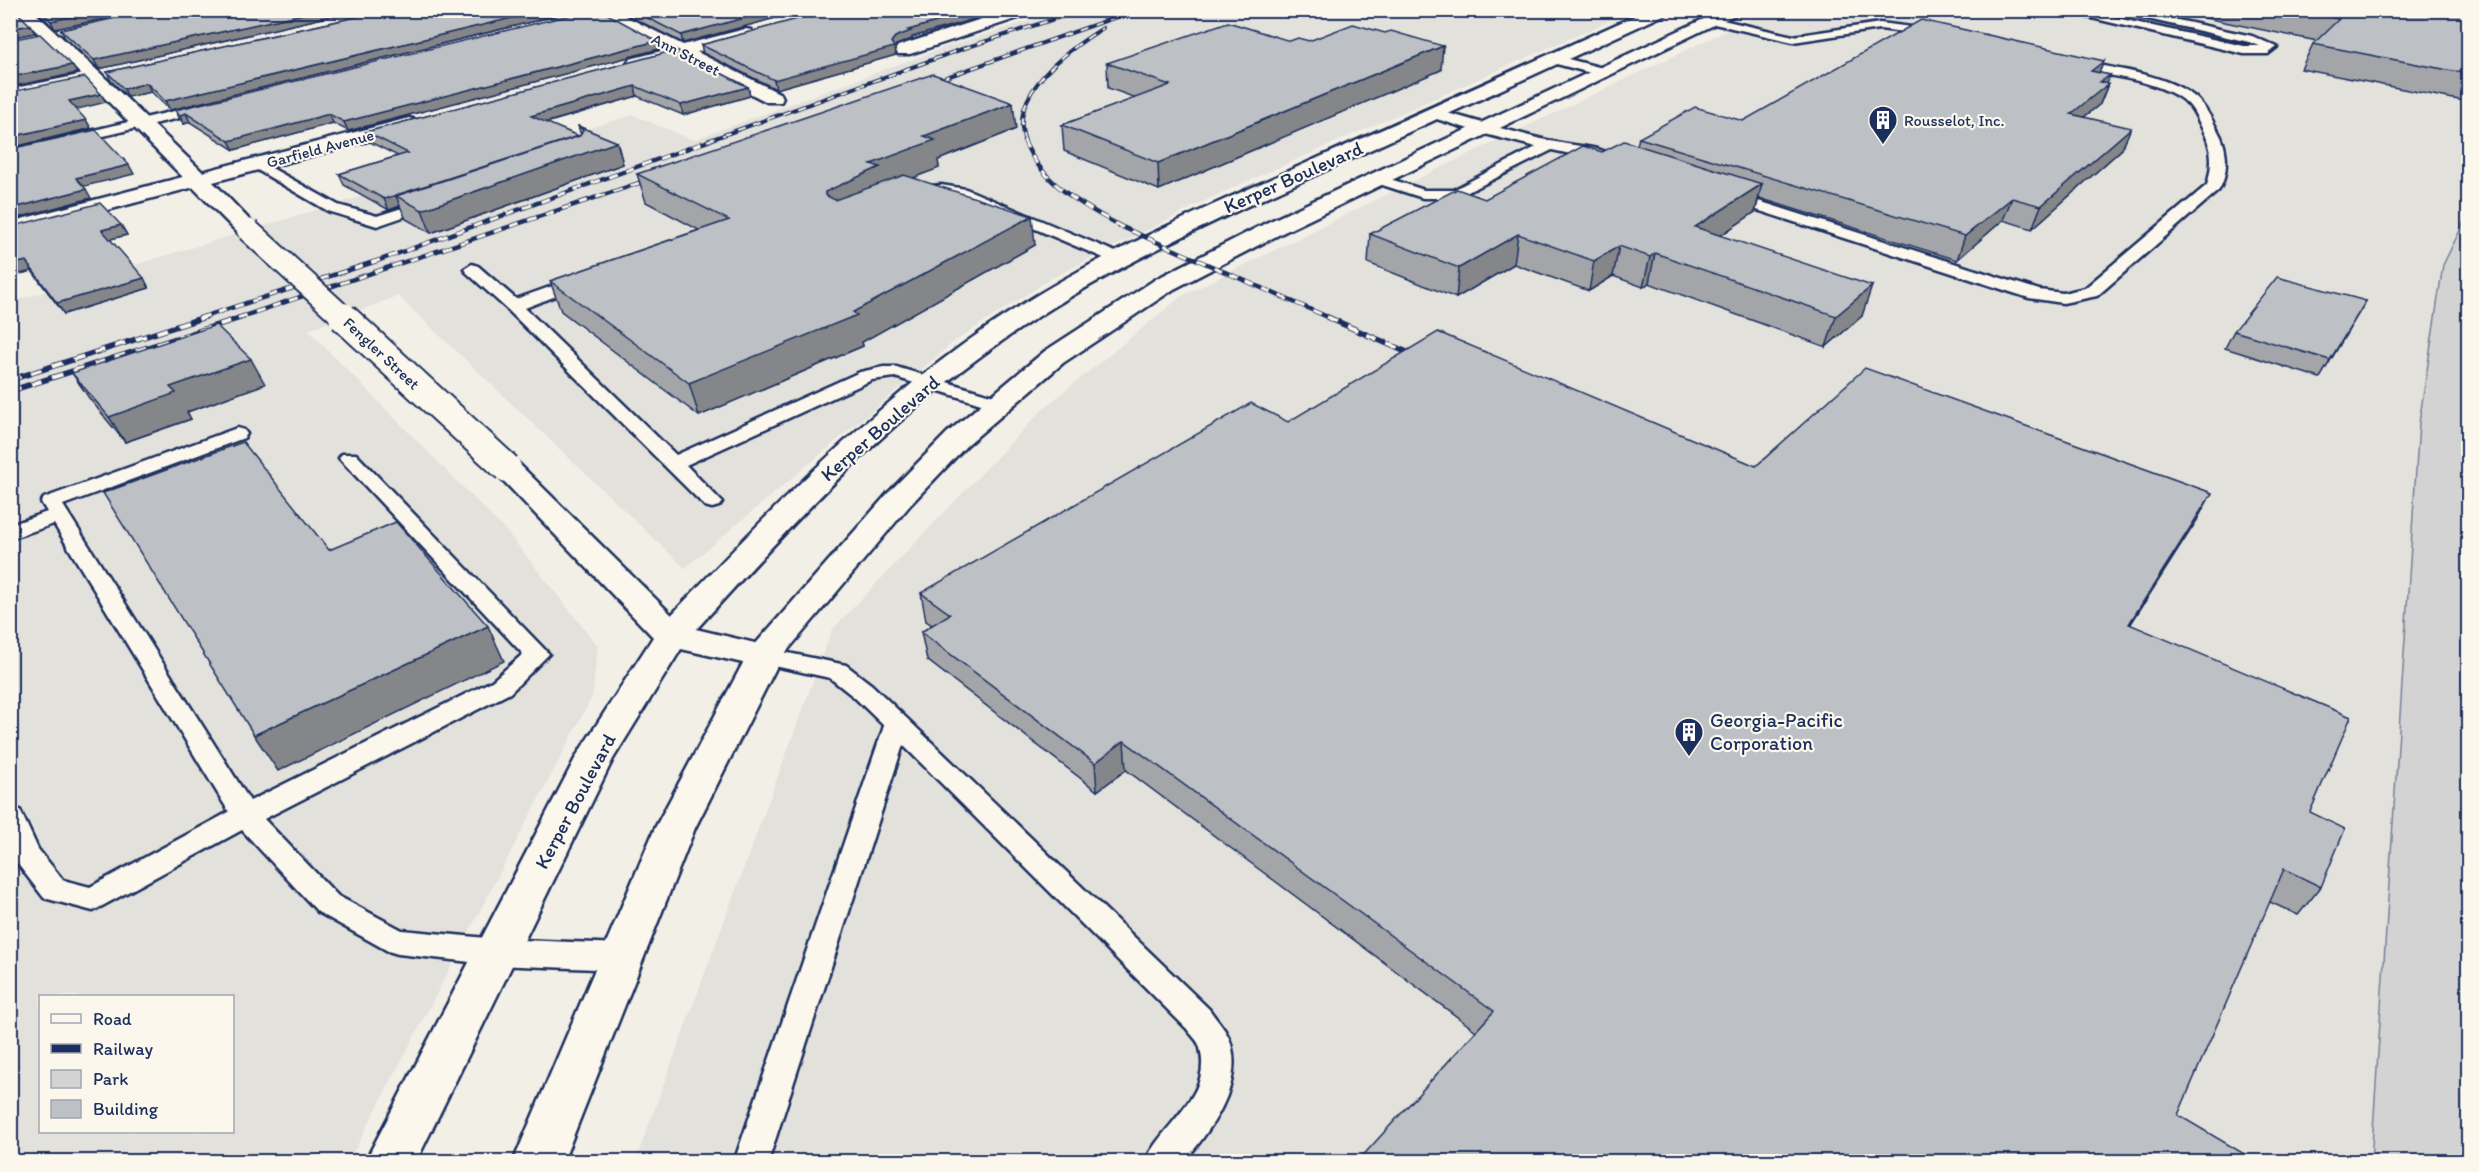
<svg xmlns="http://www.w3.org/2000/svg" width="2479" height="1172" viewBox="0 0 2479 1172" font-family="Itim,sans-serif">
<rect width="100%" height="100%" fill="#f2efe6"/>
<filter id="ink" filterUnits="userSpaceOnUse"><feTurbulence type="fractalNoise" baseFrequency=".0167" numOctaves="2"/><feDisplacementMap in="SourceGraphic" scale="12" xChannelSelector="R" yChannelSelector="G"/><feConvolveMatrix kernelMatrix="1 2 1 2 8 2 1 2 1" color-interpolation-filters="sRGB"/></filter>
<g filter="url(#ink)">
<g fill="#e2e1dc" fill-rule="evenodd">
<path d="M1060 11H1632L1221 193 1052 278 955 341 685 568 398 296 308 330 507 532 598 646 592 697 349 1161 11 1162V302L633 115 693 140 951 45ZM40 996H232V1132H40Z"/>
<path d="M1768 11H2468V214L2443 265 2419 423 2371 1161 635 1162 832 630 1044 408 1182 296 1444 166Z"/>
</g>
<path fill="#d2d3d2" stroke="#768198" stroke-width="1.5" d="M2468 214V1161H2371L2419 423 2443 265Z"/>
<g fill="none" stroke-linecap="round" stroke-linejoin="round">
<g stroke="#1b2f5e" stroke-width="5">
<g id="service">
<path d="M2058 10H2080L2244 46H2260L2249 42 2108 10H2131L2252 36 2277 47 2268 54H2244Z"/>
<path d="M1714 18 1793 36 1880 23 1935 30 1941 33 1935 36 1880 29 1793 42 1710 23 1708 21Z"/>
<path d="M1553 55 1610 70 1612 73 1606 77 1549 62 1547 59Z"/>
<path d="M2070 60C2108 68 2167 73 2196 98 2207 108 2215 125 2221 137 2228 153 2228 175 2219 190L2097 296 2063 303 2029 298 1723 199 1721 196 1728 192 1733 193 2039 290 2063 293 2085 288 2207 185C2213 164 2213 148 2202 128 2198 120 2194 110 2188 104 2159 78 2102 76 2066 67V61Z"/>
<path d="M208 103 214 107 213 110 10 158V150Z"/>
<path d="M1432 109C1477 120 1520 136 1567 144 1580 146 1606 148 1615 158L1608 162 1552 150 1456 198H1423L1373 182 1371 179 1373 176 1378 175 1424 190H1453L1536 147 1485 134 1427 116 1425 113Z"/>
<path d="M259 161 338 205 377 216 430 199 437 203 435 206 377 226 328 211 254 168 252 165Z"/>
<path d="M941 185 966 189 1125 256 1127 259 1119 264 1113 262 958 196 927 194 920 190 922 187Z"/>
<path d="M472 264 478 266 516 299 575 278H587L589 281 587 284 525 308 676 455 860 372 883 367H896L1004 399 1006 403 1004 407 997 409 895 377 872 380 686 465 722 502 719 506 712 508 705 506 508 310 466 272 464 269Z"/>
<path d="M237 428 244 430 247 434 244 438 63 505 250 801 492 681 523 654 339 458 342 454H356L549 654 510 693 264 819 338 896 402 930 497 939 622 944 633 948 637 957 633 966 622 970 497 965 398 954 388 951 318 912 242 830 93 911 44 898 17 863 10 849V807L20 810 38 849 63 880 90 887 229 812 54 524 10 539V525L47 512 41 502 44 498Z"/>
<path d="M764 648 846 665 872 685 1209 1009C1217 1021 1228 1031 1231 1044 1243 1087 1210 1131 1184 1162H1145C1162 1123 1213 1097 1200 1048 1199 1041 1191 1035 1187 1029L903 745 768 1162H734L884 726 854 697 830 678 756 662 752 656 756 650Z"/>
</g>
</g>
<g stroke="#1b2f5e" stroke-width="5">
<g id="minor">
<path d="M14 10H32L100 73 103 77 100 81H88Z"/>
<path d="M591 10H613L683 45 745 29 751 30 753 34 751 38 697 52 781 94 783 98 781 102H767L679 57 636 68 630 67 627 63 630 59 665 50Z"/>
<path d="M1009 10H1035L1033 13 910 54H898L895 50 898 46Z"/>
<path d="M409 118 416 120 419 124 416 128 10 236V222Z"/>
</g>
</g>
<g stroke="#1b2f5e" stroke-width="5">
<g id="tertiary">
<path d="M1648 10H1670L1668 13C1553 66 1437 119 1322 172 1212 222 1101 271 1002 341 881 425 782 534 684 643L672 647 660 643 655 635 660 627C760 521 861 415 982 331 1080 262 1192 214 1302 165 1417 114 1532 62 1648 10Z"/>
<path d="M1723 10H1745L1284 232 1174 289 1063 363 967 445 911 504 776 664 764 668 752 664 746 656 752 648 889 492 947 433 1045 351 1156 279 1268 222Z"/>
</g>
</g>
<g stroke="#1b2f5e" stroke-width="5">
<g id="secondary">
<path d="M94 72 100 73 217 186 259 230 256 235 248 237 240 235 90 83 10 100V89Z"/>
<path d="M507 459 517 462 683 626 776 648 782 656 695 828 563 1162H513L655 828 743 663 681 649 613 759 416 1162H365L577 755 653 637 497 474 492 468 497 462Z"/>
</g>
</g>
<path stroke="#1b2f5e" stroke-width="3" stroke-dasharray="1.5 4" stroke-linecap="butt" d="M10 335 16 333"/>
<use href="#service" fill="#fbf7ec" fill-rule="evenodd"/>
<use href="#minor" fill="#fbf7ec" fill-rule="evenodd"/>
<use href="#tertiary" fill="#fbf7ec" fill-rule="evenodd"/>
<use href="#secondary" fill="#fbf7ec" fill-rule="evenodd"/>
<g stroke="#1b2f5e" stroke-width="4">
<g id="rail-far2">
<path d="M927 84 1136 10"/>
<path d="M707 141 965 48 1082 10"/>
<path d="M1025 141C1007 94 1069 49 1103 28"/>
</g>
</g>
<g stroke="#1b2f5e" stroke-width="4.5">
<g id="rail-far1">
<path d="M1024 140C1041 183 1082 205 1120 226L1330 318"/>
<path d="M200 318 380 260 711 140"/>
<path d="M238 318 657 177"/>
</g>
</g>
<g stroke="#1b2f5e" stroke-width="6">
<g id="rail">
<path d="M1327 317 1420 358"/>
<path d="M10 380 205 317"/>
<path d="M10 391 243 317"/>
</g>
</g>
<use href="#rail-far2" stroke="#fbf7ec" stroke-width="2" stroke-dasharray="8" stroke-linecap="butt"/>
<use href="#rail-far1" stroke="#fbf7ec" stroke-width="3" stroke-dasharray="9" stroke-linecap="butt"/>
<use href="#rail" stroke="#fbf7ec" stroke-width="4" stroke-dasharray="11" stroke-linecap="butt"/>
<g stroke="#1b2f5e" stroke-width="26" stroke-linecap="butt">
<path id="secondary-bridge-far1" d="M248 230 344 318"/>
</g>
<g stroke="#1b2f5e" stroke-width="32" stroke-linecap="butt">
<path id="secondary-bridge" d="M343 317 507 468"/>
</g>
<use href="#secondary-bridge-far1" stroke="#fbf7ec" stroke-width="22"/>
<use href="#secondary-bridge" stroke="#fbf7ec" stroke-width="28"/>
</g>
<g fill="#a3a5a9" stroke="#1b2f5e" stroke-width="1.5">
<path d="M36 10H146L55 29Z"/>
<path d="M152 10H358L99 69 65 38 61 30Z"/>
<path d="M388 10H580L170 110 151 92 128 97 111 81 107 72Z"/>
<path d="M621 10H805L683 43 621 12Z"/>
<path d="M831 10H1005L912 37V39L896 45 895 47 896 55 776 89 703 53 701 45Z"/>
<path d="M2166 10H2469V102L2301 69 2313 44 2317 41Z"/>
<path d="M657 41 659 49 348 131 333 123 234 150 190 122 184 124 180 119 175 110Z"/>
<path d="M1290 41H1309L1441 70 1159 190 1064 151 1062 125 1136 98 1108 88 1107 63Z"/>
<path d="M676 50 748 87 750 96 683 115 637 96 546 123 578 136 581 135 578 126 617 142 623 164 431 233 406 219 400 206 389 210 344 185 339 174 398 156 370 142 366 132Z"/>
<path d="M2104 61 2099 73 2110 75 2106 83 2108 84 2100 104 2084 117 2122 149 2032 229 2003 220 1957 260 1759 198 1755 212 1720 236 1862 316 1826 347 1649 283 1643 287 1613 276 1589 291 1514 264 1456 298 1368 263 1370 234 1485 199 1602 152 1637 145 1639 138Z"/>
<path d="M1016 129 938 160 939 168 913 177 1035 245 862 342 863 346 699 416 561 311 550 281 699 230 646 202 637 174Z"/>
<path d="M121 225 127 235 110 239 149 288 64 314 32 271 16 275 10 267V227Z"/>
<path d="M2366 301 2320 378 2225 348 2234 331Z"/>
<path d="M72 373 265 384 187 412 191 419 125 442 89 398Z"/>
<path d="M1288 422 1756 466 2197 520 2130 624 2310 812 2321 887 2298 915 2270 902 1476 1031 1126 770 1097 791 927 660 921 632 932 625 926 621 921 593Z"/>
</g>
<g fill="#848689" stroke="#1b2f5e" stroke-width="1.5">
<path d="M103 10H146L55 29 51 21Z"/>
<path d="M321 10H358L99 69 94 60Z"/>
<path d="M545 10H580L170 110 165 101Z"/>
<path d="M774 10H805L683 43 681 35Z"/>
<path d="M978 10H1005L912 37V39L896 45 895 47 896 55 776 89 774 80 891 42 895 37 908 30Z"/>
<path d="M30 25 35 33 10 38V29Z"/>
<path d="M657 41 659 49 348 131 344 122Z"/>
<path d="M1443 46 1441 70 1159 190 1158 163Z"/>
<path d="M2104 61 2096 80 2091 71Z"/>
<path d="M72 65 77 73 10 87V77Z"/>
<path d="M2110 75 2105 87 2108 84 2100 104 2063 134 2071 114 2100 82Z"/>
<path d="M147 83 151 92 128 97 124 89Z"/>
<path d="M635 86 637 96 534 126 531 116Z"/>
<path d="M748 87 750 96 683 115 681 105Z"/>
<path d="M101 94 106 102 74 110 69 101Z"/>
<path d="M1013 103 1016 129 938 160 939 168 884 189 830 220 825 192 871 164 924 136Z"/>
<path d="M186 113 190 122 184 124 180 115Z"/>
<path d="M329 114 333 123 234 150 229 141Z"/>
<path d="M86 120 91 128 10 148V137Z"/>
<path d="M2131 128 2122 149 2032 229 2041 206Z"/>
<path d="M578 136 396 196 400 206 389 210 384 199Z"/>
<path d="M617 142 623 164 431 233 422 210Z"/>
<path d="M129 165 134 174 81 187 76 178Z"/>
<path d="M1762 184 1755 212 1688 257 1695 227Z"/>
<path d="M86 189 91 198 10 220V209Z"/>
<path d="M2012 198 2003 220 1957 260 1965 236Z"/>
<path d="M1032 216 1035 245 862 342 863 346 699 416 689 383 853 312Z"/>
<path d="M121 225 127 235 107 240 102 230Z"/>
<path d="M1518 234 1514 264 1456 298 1459 268Z"/>
<path d="M1619 246 1613 276 1589 291 1594 261Z"/>
<path d="M1655 253 1649 283 1643 287 1650 257Z"/>
<path d="M26 261 32 271 16 275 10 265Z"/>
<path d="M144 278 149 288 64 314 57 303Z"/>
<path d="M1872 286 1862 316 1826 347 1836 316Z"/>
<path d="M251 359 265 384 187 412 191 419 125 442 109 417 170 387Z"/>
<path d="M2212 493 2197 520 2113 652 2129 624Z"/>
<path d="M488 626 504 661 278 771 254 735Z"/>
<path d="M1124 741 1126 770 1097 791 1095 763Z"/>
</g>
<g fill="#bdc0c4" stroke="#1b2f5e" stroke-width="1.5">
<path d="M10 10H15L30 25 10 29Z"/>
<path d="M40 10H103L51 21Z"/>
<path d="M152 10H321L94 60 61 30Z"/>
<path d="M388 10H545L165 101 147 83 124 89 107 72Z"/>
<path d="M592 10H600L657 41 344 122 329 114 229 141 186 113 180 115 175 110Z"/>
<path d="M632 10H774L681 35Z"/>
<path d="M831 10H978L908 30 911 31 895 37 891 42 894 47 774 80 701 45Z"/>
<path d="M2294 10H2469V74L2313 44 2339 19Z"/>
<path d="M1921 20 2104 61 2091 71 2110 75 2100 82 2108 84 2071 114 2131 128 2041 206 2012 198 1965 236 1639 138 1695 107 1743 121Z"/>
<path d="M1228 22 1290 41 1298 38 1309 41 1353 24 1385 33 1391 31 1443 46 1158 163 1062 125 1170 85 1107 63Z"/>
<path d="M40 34 72 65 10 77V40Z"/>
<path d="M676 50 748 87 681 105 635 86 531 116 578 136 384 199 339 174 408 153 366 132Z"/>
<path d="M933 74 1013 103 924 136 935 140 871 164 880 167 825 192V195L835 200 904 175 1032 216 853 312 857 315 689 383 550 281 729 220 637 174Z"/>
<path d="M85 77 101 94 69 101 86 120 10 137V92Z"/>
<path d="M578 126 617 142 422 210 396 196 580 136 583 130Z"/>
<path d="M96 130 129 165 76 178 86 189 10 209V149Z"/>
<path d="M1624 141 1762 184 1695 227 1872 286 1836 316 1655 253 1650 257 1619 246 1594 261 1518 234 1459 268 1370 234 1457 189 1485 199 1583 146 1602 152Z"/>
<path d="M100 203 121 225 102 230 144 278 57 303 26 261 10 265V227Z"/>
<path d="M2277 277 2366 301 2330 360 2234 331Z"/>
<path d="M216 325 251 359 170 387 176 393 109 417 72 373Z"/>
<path d="M1438 332 1756 466 1865 368 2212 493 2129 624 2351 717 2310 812 2345 829 2321 887 2284 869 2178 1115 2256 1161H1358L1494 1011 1124 741 1095 763 921 632 950 614 921 593 1251 403 1288 422Z"/>
<path d="M243 442 329 550 396 522 488 626 254 735 103 493Z"/>
</g>
</g>
<defs>
<g id="building-pin" transform="scale(1.5)"><path d="M0 17L-7.5 6A9.5 9.5 0 1 1 7.5 6Z" fill="#1b2f5e" stroke="#fbf7ec"/><path d="M-4-6H4V6H1V3H-1V6H-4ZM-2.5-4.3h1.7v1.8h-1.7ZM.8-4.3h1.7v1.8H.8ZM-2.5-1h1.7V.8h-1.7ZM.8-1h1.7V.8H.8Z" fill="#fff"/></g>
</defs>
<g fill-rule="evenodd">
<use href="#building-pin" x="1883" y="120"/>
<use href="#building-pin" x="1689" y="732"/>
</g>
<g text-anchor="middle" stroke-width="4.5" stroke-linejoin="round" paint-order="stroke">
<g font-size="16" fill="#1b2f5e" stroke="#fbf7ec">
<text transform="translate(686 54) rotate(27)" y="6">Ann Street</text>
<text transform="translate(320 148) rotate(-15)" y="6">Garfield Avenue</text>
<text transform="translate(382 353) rotate(43)" y="6">Fengler Street</text>
</g>
<g font-size="16" fill="#1b2f5e" stroke="#fbf7ec" text-anchor="start">
<text x="1904" y="126">Rousselot, Inc.</text>
</g>
<g font-size="20" fill="#1b2f5e" stroke="#fbf7ec">
<text transform="translate(1293 177) rotate(-24)" y="7">Kerper Boulevard</text>
<text transform="translate(880 428) rotate(-41)" y="7">Kerper Boulevard</text>
<text transform="translate(575 801) rotate(-62)" y="7">Kerper Boulevard</text>
</g>
<g font-size="20" fill="#1b2f5e" stroke="#fbf7ec" text-anchor="start">
<text x="1710" y="727">Georgia-Pacific<tspan x="1710" dy="23">Corporation</tspan></text>
</g>
</g>
<rect width="2479" height="1172" fill="none" stroke="#fbf7ec" stroke-width="36"/>
<rect x="18" y="18" width="2443" height="1136" fill="none" stroke="#1b2f5e" stroke-width="2" filter="url(#ink)"/>
<rect x="39" y="995" width="195" height="138" fill="#fbf7ec" stroke="#a1a7b3" stroke-width="1.5"/>
<rect x="51" y="1014" width="30" height="9" fill="#fbf7ec" stroke="#a1a7b3" stroke-width="1.5"/>
<text x="93" y="1025" font-size="18" fill="#1b2f5e">Road</text>
<rect x="51" y="1044" width="30" height="9" fill="#1b2f5e" stroke="#a1a7b3" stroke-width="1.5"/>
<text x="93" y="1055" font-size="18" fill="#1b2f5e">Railway</text>
<rect x="51" y="1070" width="30" height="18" fill="#d2d3d2" stroke="#a1a7b3" stroke-width="1.5"/>
<text x="93" y="1085" font-size="18" fill="#1b2f5e">Park</text>
<rect x="51" y="1100" width="30" height="18" fill="#bdc0c4" stroke="#a1a7b3" stroke-width="1.5"/>
<text x="93" y="1115" font-size="18" fill="#1b2f5e">Building</text>
</svg>
